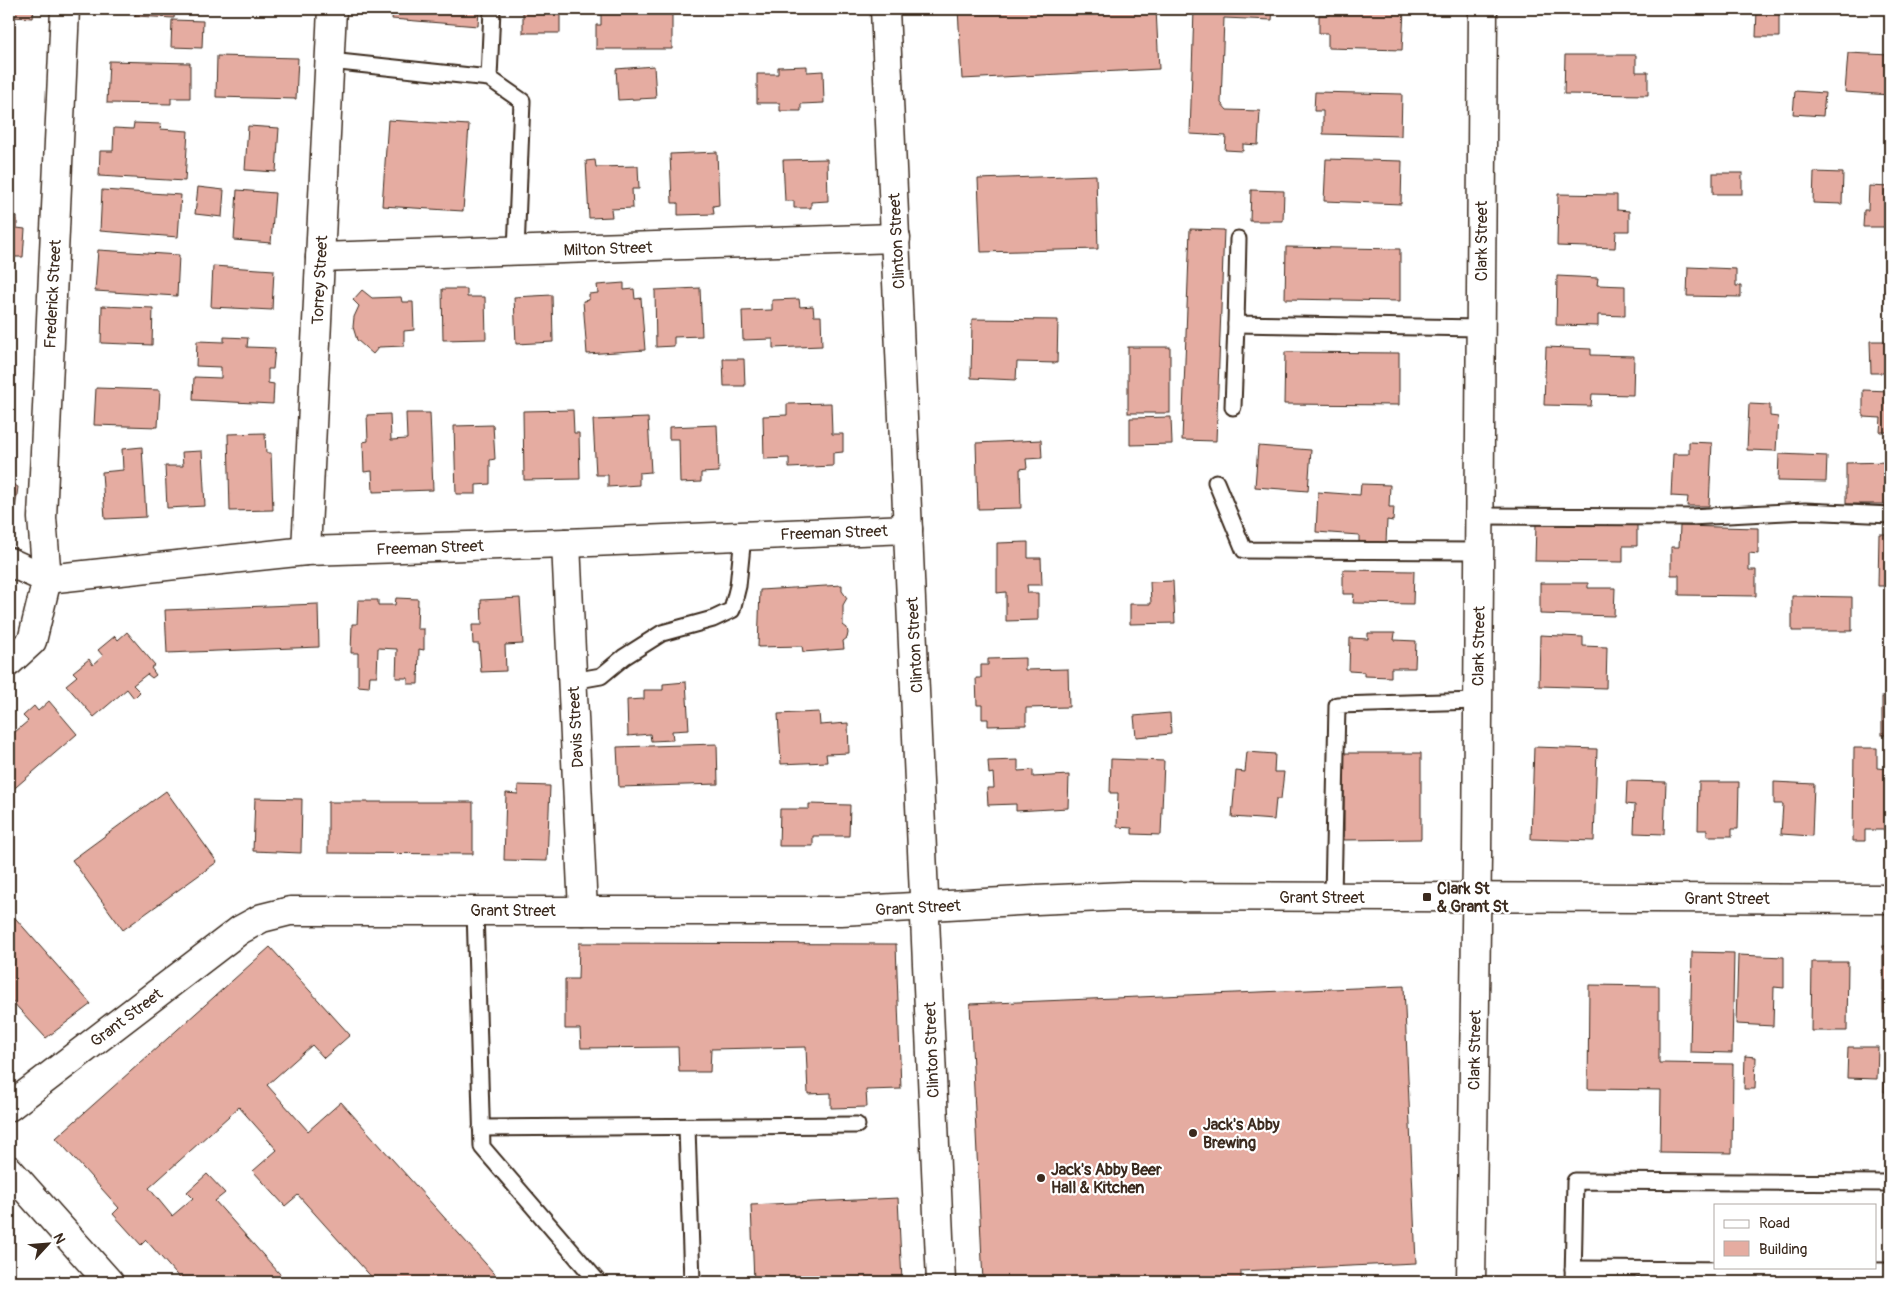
<svg xmlns="http://www.w3.org/2000/svg" width="1899" height="1291" viewBox="0 0 1899 1291" font-family="Pangolin,sans-serif">
<rect width="100%" height="100%" fill="#fff"/>
<filter id="ink" filterUnits="userSpaceOnUse"><feTurbulence type="fractalNoise" baseFrequency=".02" numOctaves="2"/><feDisplacementMap in="SourceGraphic" scale="10" xChannelSelector="R" yChannelSelector="G"/><feConvolveMatrix kernelMatrix="1 2 1 2 8 2 1 2 1" color-interpolation-filters="sRGB"/></filter>
<g filter="url(#ink)">
<g fill="#e5aca1" stroke="#3b2a1e">
<path d="M9 9H34L33 18 11 17 9 22Z"/>
<path d="M111 9H175L174 18 135 16 136 10Z"/>
<path d="M393 9H479L478 26 392 19Z"/>
<rect x="523" y="9" width="37" height="24"/>
<path d="M601 9H672V49H596V25H601Z"/>
<path d="M958 9H1156L1159 69 962 79Z"/>
<path d="M1194 9H1273L1272 20 1224 18 1221 103 1227 110 1260 111 1258 145 1243 144V151L1225 150 1226 136 1190 134Z"/>
<path d="M1330 9H1404L1402 50 1328 48V33H1319V15H1330Z"/>
<path d="M1550 9H1597L1550 10Z"/>
<path d="M1757 9H1779V37H1756Z"/>
<rect x="1887" y="9" width="3" height="16"/>
<path d="M172 20 203 21 202 48 171 47Z"/>
<path d="M1848 53 1890 55V95L1845 92Z"/>
<path d="M1565 55H1636V72H1648V95L1564 94Z"/>
<path d="M217 56 298 58 296 99 216 97Z"/>
<path d="M9 58H13L11 87H9Z"/>
<path d="M109 61 190 63V98H171V104L107 103Z"/>
<path d="M654 66 656 98 618 100 616 69Z"/>
<path d="M807 66V72L823 71 824 103 801 104V111H780V103H757V74H778V67Z"/>
<path d="M1795 91 1825 93 1823 116 1793 114Z"/>
<path d="M1315 92 1402 94 1401 136 1323 134V111H1314Z"/>
<path d="M388 120 469 125 463 211 382 206Z"/>
<path d="M134 123 161 124 160 129 188 131 185 181 99 176 100 151H113L114 128 133 129Z"/>
<path d="M248 126 279 128 276 172 245 170Z"/>
<path d="M717 152 719 205 713 206 714 214 678 215V203H672L670 154Z"/>
<path d="M827 159 828 201 811 202V208H794V201H785L783 160Z"/>
<path d="M1326 159 1402 161 1401 204 1324 201Z"/>
<path d="M595 160 596 167 638 166 639 189H632L633 208 611 209 612 217 589 218 586 161Z"/>
<path d="M1814 172 1843 173 1842 204 1813 203Z"/>
<rect x="1713" y="173" width="29" height="21"/>
<path d="M1096 175 1098 249 981 252 978 179Z"/>
<path d="M1869 186 1890 187V227H1863L1864 210H1868Z"/>
<path d="M198 187 224 190 222 217 195 214Z"/>
<path d="M102 190 181 195 178 237 100 231Z"/>
<path d="M237 190 275 193 271 243 234 240Z"/>
<path d="M1251 190 1284 191 1283 221H1250Z"/>
<path d="M1558 194 1617 195V210L1629 211V231H1616L1615 248 1557 246Z"/>
<path d="M9 216H17V228L25 229 23 257H9Z"/>
<path d="M1190 229 1224 230 1216 441 1182 440Z"/>
<path d="M1286 247 1400 249V301L1285 299Z"/>
<path d="M98 250 179 255 177 296 95 291Z"/>
<path d="M213 266 274 270 272 310 211 307Z"/>
<path d="M1688 267 1736 269V286H1741V297L1687 296Z"/>
<path d="M1557 276 1598 278 1597 285 1625 286V316L1598 315V326L1556 325Z"/>
<path d="M624 283V290L634 289 635 299 641 298 645 350 587 354 583 301 589 300V294L598 293 597 285Z"/>
<path d="M700 288 702 336 674 337V346L656 347 655 290Z"/>
<path d="M442 289H467V297H485L486 339 443 340Z"/>
<path d="M362 290 372 298 401 297 402 302H413L414 330 404 331V346L379 347 373 354 357 340 353 327 354 317 359 306 353 300Z"/>
<path d="M552 295 553 342 516 344 514 297Z"/>
<path d="M799 299 800 307 813 306 814 316H821L822 346 773 348V339L743 340 742 311 772 310V300Z"/>
<path d="M102 306 153 308 152 345 101 343Z"/>
<path d="M972 319 1058 320 1057 363 1017 362 1016 380 971 378Z"/>
<path d="M224 337 248 338 247 347 275 348 273 369H268V383L274 384 273 404 193 400 194 377 221 378V367L196 366 197 341 224 342Z"/>
<path d="M1870 341H1890V373H1871Z"/>
<rect x="1128" y="347" width="42" height="66"/>
<path d="M1546 347 1591 349V355L1634 356 1633 395 1592 394 1591 406 1544 405Z"/>
<path d="M1285 352 1399 353V405L1284 404Z"/>
<path d="M723 359H744L745 386H724Z"/>
<path d="M96 388 160 390 158 427 94 425Z"/>
<path d="M1863 390 1890 391V432H1880L1881 418 1863 417Z"/>
<path d="M831 403 832 434H843V452L833 453V466L789 468V458L764 459 763 416 787 415V404Z"/>
<path d="M1749 404 1770 405V416L1778 417 1776 451 1747 450Z"/>
<path d="M573 410 574 433H579L580 479 524 480 523 411Z"/>
<path d="M406 413H430L433 490 373 492 372 471 364 472 363 442 368 441 367 415 390 414 391 440 407 439Z"/>
<path d="M1171 417 1172 444 1130 445V418Z"/>
<path d="M648 418 651 472 639 473V485L608 487V475H596L593 420Z"/>
<path d="M493 425 495 459 490 460V484L476 485V494H456L454 426Z"/>
<path d="M717 425 719 472 701 473V482L680 483 679 439H669V427Z"/>
<path d="M265 433 266 453H271L273 510 230 511 228 434Z"/>
<path d="M1041 440 1042 458 1026 459 1027 468 1020 469 1021 508 978 509 976 443Z"/>
<path d="M1689 442 1712 443 1709 506H1687L1688 497 1671 496 1673 454H1689Z"/>
<path d="M1258 446 1311 450 1308 491 1255 487Z"/>
<path d="M142 447 146 517 105 519 102 472 123 470 122 449Z"/>
<path d="M202 451 205 506 167 508 165 466H183L182 452Z"/>
<path d="M1779 454 1827 456 1826 482 1778 481Z"/>
<path d="M1890 462V504H1846V463Z"/>
<path d="M9 482 18 487 14 517 9 520Z"/>
<path d="M1361 484 1390 485 1389 507H1394L1393 521 1387 520 1386 543 1359 542V535L1316 532 1318 492 1360 495Z"/>
<path d="M1536 524 1637 525V546H1623V562L1535 561Z"/>
<path d="M1680 526 1758 528V554L1749 553V570H1756V596L1679 595V575H1671V547H1679Z"/>
<path d="M1879 534H1890V586H1878Z"/>
<path d="M1028 542V558H1041L1042 585H1027L1028 593H1038V620L1006 621V592L997 593V543Z"/>
<path d="M1343 570 1414 571 1413 604 1353 603 1354 594H1343Z"/>
<path d="M1173 581 1175 623 1130 624V604H1151L1150 582Z"/>
<path d="M1540 583H1588V588H1615L1614 616 1540 614Z"/>
<path d="M842 585V591L847 598 843 605V625L847 628 848 633 847 638 843 641 844 649 803 652 802 646 758 647 760 590Z"/>
<path d="M1792 596 1852 597V631H1792Z"/>
<path d="M396 598 418 599 417 629H424V650L419 649 418 684H408V678H396L397 649 378 648 377 676H370L369 687 358 686V653H351L352 624H357L358 600H378V605H395Z"/>
<path d="M520 598 523 644 505 645 506 671 481 672 479 644H473L472 625H482L481 600Z"/>
<path d="M318 604 319 647 167 653 165 610Z"/>
<path d="M127 632 155 665 151 668 156 675 152 678 147 674 133 685 140 692 134 698 127 689 94 717 66 685 77 676 73 672 89 659 93 665 103 656 98 650 115 636 118 640Z"/>
<path d="M1368 633H1395L1394 640 1416 641 1415 668H1391V677L1364 676V672L1349 671 1350 638 1368 639Z"/>
<path d="M1540 635 1583 637V646L1607 647 1606 688 1539 686Z"/>
<path d="M1025 658V670L1068 669 1069 707 1026 708V725L988 726V719H982V705H977L976 678H981V665H988V659Z"/>
<path d="M686 682 689 730 672 731 673 740 651 741 650 734 628 736 627 700 644 699V690H663V684Z"/>
<rect x="1882" y="697" width="8" height="38"/>
<path d="M49 701 77 734 9 793V737L28 721 23 716 34 706 38 711Z"/>
<path d="M819 712 820 725 848 723 849 753 826 754 827 762 781 764 778 714Z"/>
<path d="M1170 713 1171 734 1136 737 1134 716Z"/>
<path d="M717 744 718 784 619 787 617 747Z"/>
<path d="M1534 747 1597 749 1594 841 1531 839Z"/>
<path d="M1854 748H1877V768L1888 769V830H1865V841H1853Z"/>
<path d="M1247 752 1275 754 1274 772H1284L1281 799H1276L1274 820 1232 817 1236 771 1245 772Z"/>
<path d="M1344 753H1421V839L1344 840Z"/>
<path d="M1111 759 1164 761 1161 835 1132 834V828L1117 827 1118 793H1110Z"/>
<path d="M1018 760V771L1033 770V777L1069 775 1068 808 1016 811V804L988 805 987 788H994L993 773 989 774 988 761Z"/>
<path d="M1627 781 1666 782 1664 834 1634 833 1635 805 1626 804Z"/>
<path d="M1699 782H1739L1738 829H1732V836H1707V830H1698Z"/>
<path d="M1774 782 1814 784 1812 836 1781 834 1783 804H1774Z"/>
<path d="M518 785 550 786 547 861 504 860 506 793 518 794Z"/>
<path d="M166 791 217 862 123 930 72 860Z"/>
<path d="M255 798 302 799 301 853 253 851Z"/>
<path d="M328 802H473V854L328 853Z"/>
<path d="M809 804 850 805 849 836H813V846H779L780 809H809Z"/>
<path d="M9 911 91 1004 46 1038 9 998Z"/>
<path d="M579 943 896 944 901 1089 866 1090 867 1107 831 1108V1093L808 1094 806 1047 711 1049 710 1072H679L678 1047 581 1048 580 1029H565V979H578Z"/>
<rect x="1883" y="946" width="7" height="67"/>
<path d="M270 947 350 1035 324 1058 312 1045 267 1085 308 1131 341 1102 502 1282H376L298 1195 285 1206 253 1171 277 1150 239 1107 149 1188 172 1216 193 1198 187 1192 207 1174 225 1193 215 1201 287 1282H183L146 1240 141 1245 113 1214 119 1208 56 1138Z"/>
<path d="M1692 952 1734 953 1732 1053 1690 1052Z"/>
<path d="M1738 955 1784 957V988L1774 987 1773 1026 1736 1024Z"/>
<path d="M1812 962H1848L1847 1031H1811Z"/>
<path d="M1589 985 1659 986V1063L1733 1064 1732 1153 1660 1152 1661 1090 1588 1089Z"/>
<path d="M1404 986 1416 1263 1241 1271V1282H983L970 1004Z"/>
<path d="M1848 1047H1878L1877 1079 1847 1078Z"/>
<path d="M1745 1056 1756 1057 1755 1089H1744Z"/>
<path d="M1885 1059H1890V1092H1884Z"/>
<path d="M898 1198 902 1282H754L751 1205Z"/>
</g>
<g fill="none" stroke-linecap="round" stroke-linejoin="round">
<g stroke="#3b2a1e" stroke-width="19">
<g id="lane">
<path d="M330 61 489 78 522 101 516 251"/>
<path d="M489 78 492 9"/>
<path d="M1238 239 1236 324 1481 328"/>
<path d="M1233 407 1236 324"/>
<path d="M1216 482 1244 550 1479 551"/>
<path d="M1479 516 1690 517 1805 511 1890 515"/>
<path d="M573 681 601 676 624 657 662 633 713 619 732 610 738 586 743 536"/>
<path d="M1333 897 1337 705 1478 701"/>
<path d="M475 910 482 1147 598 1282"/>
<path d="M687 1127 692 1282"/>
<path d="M481 1128 857 1125"/>
<path d="M1573 1269 1890 1271"/>
<path d="M1573 1282 1575 1181 1890 1183"/>
</g>
</g>
<g stroke="#3b2a1e" stroke-width="31">
<g id="street">
<path d="M885 9 941 1282"/>
<path d="M320 257 896 238"/>
<path d="M566 543 583 911"/>
<path d="M306 551 332 9"/>
<path d="M9 562 47 579 306 551 566 543 908 529"/>
<path d="M9 662 32 641 47 579 42 518 65 9"/>
</g>
</g>
<g stroke="#3b2a1e" stroke-width="31">
<g id="secondary">
<path d="M9 1107 240 930 262 918 290 911H841L1036 900 1126 896 1890 899"/>
<path d="M9 1170 109 1282"/>
<path d="M1471 1282 1477 856 1483 9"/>
</g>
</g>
<use href="#lane" stroke="#fff" stroke-width="15"/>
<use href="#street" stroke="#fff" stroke-width="28"/>
<use href="#secondary" stroke="#fff" stroke-width="28"/>
</g>
</g>
<g fill="#3b2a1e" stroke="#fff" stroke-width="2">
<rect x="1422" y="892" width="10" height="10" rx="2.5"/>
<circle cx="1193" cy="1133" r="5"/>
<circle cx="1041" cy="1178" r="5"/>
</g>
<g text-anchor="middle" stroke-width="4.5" stroke-linejoin="round" paint-order="stroke">
<g font-size="16" fill="#3b2a1e" stroke="#fff">
<text transform="translate(896 241) rotate(-93)" y="6">Clinton Street</text>
<text transform="translate(1481 241) rotate(-90)" y="6">Clark Street</text>
<text transform="translate(608 248) rotate(-2)" y="6">Milton Street</text>
<text transform="translate(319 280) rotate(-87)" y="6">Torrey Street</text>
<text transform="translate(52 294) rotate(-87)" y="6">Frederick Street</text>
<text transform="translate(834 532) rotate(-2)" y="6">Freeman Street</text>
<text transform="translate(430 547) rotate(-2)" y="6">Freeman Street</text>
<text transform="translate(914 645) rotate(-93)" y="6">Clinton Street</text>
<text transform="translate(1478 646) rotate(-89)" y="6">Clark Street</text>
<text transform="translate(575 727) rotate(-93)" y="6">Davis Street</text>
<text x="1322" y="903">Grant Street</text>
<text x="1727" y="904">Grant Street</text>
<text transform="translate(918 907) rotate(-3)" y="6">Grant Street</text>
<text x="513" y="916">Grant Street</text>
<text transform="translate(126 1017) rotate(-37)" y="6">Grant Street</text>
<text transform="translate(931 1050) rotate(-92)" y="6">Clinton Street</text>
<text transform="translate(1474 1050) rotate(-89)" y="6">Clark Street</text>
</g>
<g font-size="16" font-weight="bold" fill="#3b2a1e" stroke="#fff" text-anchor="start">
<text x="1437" y="894">Clark St<tspan x="1437" dy="18">&amp; Grant St</tspan></text>
<text x="1203" y="1130">Jack's Abby<tspan x="1203" dy="18">Brewing</tspan></text>
<text x="1051" y="1175">Jack's Abby Beer<tspan x="1051" dy="18">Hall &amp; Kitchen</tspan></text>
</g>
</g>
<rect width="1899" height="1291" fill="none" stroke="#fff" stroke-width="30"/>
<rect x="15" y="15" width="1869" height="1261" fill="none" stroke="#3b2a1e" stroke-width="2" filter="url(#ink)"/>
<rect x="1714" y="1204" width="162" height="65" fill="#ffffff" stroke="#b1aaa5"/>
<rect x="1724" y="1220" width="25" height="8" fill="#ffffff" stroke="#b1aaa5"/>
<text x="1759" y="1228" font-size="15" fill="#3b2a1e">Road</text>
<rect x="1724" y="1241" width="25" height="15" fill="#e5aca1" stroke="#b1aaa5"/>
<text x="1759" y="1254" font-size="15" fill="#3b2a1e">Building</text>
<g transform="translate(48 1244) rotate(64)" stroke="#ffffff" stroke-width="4" paint-order="stroke">
<path d="M0-4L9 19L0 12L-9 19Z" fill="#3b2a1e"/>
<text y="-8" font-size="14" font-weight="bold" text-anchor="middle" fill="#3b2a1e">N</text>
</g>
</svg>
